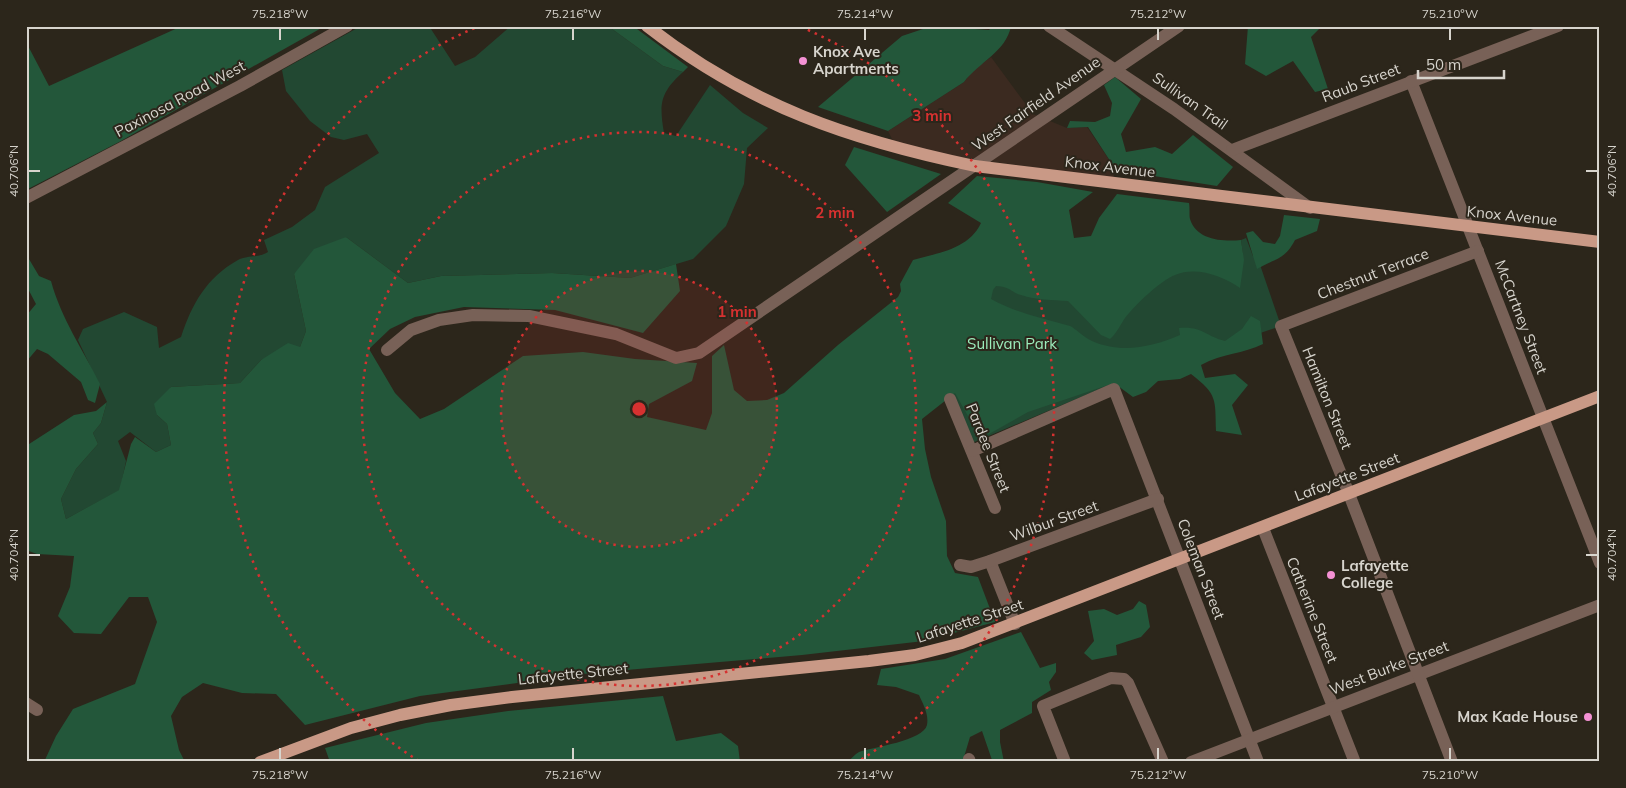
<svg xmlns="http://www.w3.org/2000/svg" width="1626" height="788" viewBox="0 0 1626 788" font-family="Mulish,sans-serif">
<rect width="100%" height="100%" fill="#2c261b"/>
<path fill="#3b2a20" d="M991 57 1033 114 1067 128 1087 127 1116 170 1113 178 927 153 893 141 888 131 964 82 973 70Z"/>
<g fill="#224832">
<path d="M361 26H429L455 66 475 57 511 26H608L663 66 683 72C660 93 659 103 664 133L676 136 710 85 743 113 768 128 747 148 744 184 726 226 693 259 630 278 552 273 441 276 408 283 346 237 294 274 306 331 300 347 261 360 240 383 171 387 157 415 167 424 171 445 156 452 130 432 118 441 126 461 120 490 66 519 61 499 76 469 98 444 93 433 101 423 107 402 78 340 83 329 124 312 157 327 159 348 181 337C192 304 206 278 238 260 247 255 259 258 268 252L264 240 292 227 315 210 325 187 379 153 367 134 344 140 331 137 310 121 286 91 282 70Z"/>
<path d="M1246 238 1253 256H1257L1281 326 1114 383 972 443 901 291 1243 255 1241 240Z"/>
</g>
<g fill="#23573a">
<path d="M182 26H325L119 142 26 190V42L49 86Z"/>
<path d="M608 26H633L688 67 683 72 663 66Z"/>
<path d="M932 26 989 30 993 26H1011C1006 52 979 62 964 82L888 131 818 107 902 36Z"/>
<path d="M1248 26H1322L1311 37 1328 89 1315 92 1293 61 1266 76 1245 64Z"/>
<path d="M1115 77 1141 99 1121 134 1126 152 1155 147 1172 154 1193 135 1233 167 1217 186 1116 170 1088 127 1067 128 1070 121 1095 122 1110 116 1112 103 1104 85Z"/>
<path d="M854 147 941 174 887 212 845 165Z"/>
<path d="M977 176 1037 182 1093 192 1069 210 1074 238 1091 236 1099 218 1117 194 1189 203C1190 208 1189 215 1190 219 1196 240 1223 242 1241 240L1244 260 1240 288C1223 276 1196 266 1175 275 1160 281 1135 305 1125 318 1120 325 1117 333 1110 339L1101 335 1068 301C1053 300 1036 300 1021 295 1010 292 1012 287 996 286L993 290 991 299C1016 313 1043 318 1070 326 1075 328 1083 337 1092 341 1121 354 1152 347 1180 335L1179 328C1203 326 1205 336 1225 341L1242 329 1251 316 1260 321 1263 344C1243 354 1223 353 1201 365L1205 378 1235 374 1248 385 1232 405 1242 435 1216 431C1215 399 1218 395 1191 374L1180 379 1158 381 1146 392 1133 397 1114 383 1028 412 989 434 977 432 955 393 922 419 925 449 931 477 946 521 947 556 955 573 978 577 995 622 924 641 802 655 591 673 420 696 305 725 276 694 242 693 203 683 182 697 171 716 179 750 185 762H44L56 736 73 709 135 684 157 622 148 597H129L101 634 74 633 58 616 70 587 74 556 37 554 26 550V446L74 415 96 411 107 402 101 423 93 433 98 444 76 469 61 499 66 519 119 490 131 444 135 437 156 452 171 445 167 424 157 415 154 404 171 387 240 383 261 360 288 343 300 347 306 331 294 274 314 249 346 237 408 283 441 276 552 273 630 278 676 264 680 291 643 333 555 310 464 307 415 317 390 329 369 349 395 393 420 419 444 409 523 356 583 352 635 359 697 363 692 381 649 404 647 417 706 430 712 413V356L724 345 734 390 747 401 767 400 784 393 838 345 898 297 901 291 900 284 913 260C938 253 969 249 981 223L948 203Z"/>
<path d="M1284 215 1320 219 1317 231 1295 240C1284 261 1275 258 1257 269L1246 233 1253 231 1263 242 1275 244 1280 236Z"/>
<path d="M26 254 39 276 51 281C61 318 83 350 100 384L95 403 88 400 81 382 48 354 37 349 26 362V316L36 304 26 285Z"/>
<path d="M1139 601 1146 605 1150 627 1141 637 1116 645 1117 655 1092 660 1084 653 1094 641 1088 611 1104 609 1117 615 1133 609Z"/>
<path d="M1021 632 1040 668 1056 663V672L1049 682 1051 690 1032 702V713L1000 730V742L1004 762 992 760 982 731 970 737 964 757 966 762H847C851 759 855 754 859 752 873 747 923 741 927 725 929 714 923 704 919 695L896 687 877 685 881 669 945 659Z"/>
<path d="M663 696 676 741 721 733 738 746 740 762H330L325 748 426 723 508 711Z"/>
</g>
<g fill="none" stroke-linecap="round" stroke-linejoin="round">
<g stroke="#786157" stroke-width="12">
<path d="M1049 26 1174 109 1310 208"/>
<path d="M1411 81 1600 563"/>
<path d="M1232 150 1558 26"/>
<path d="M26 198 240 86 347 26"/>
<path d="M387 350 411 330 439 320 473 315 529 316 616 334 676 358 699 353 1179 26"/>
<path d="M950 399 995 508"/>
<path d="M972 451 1114 389 1258 762"/>
<path d="M1263 528 1354 760"/>
<path d="M990 561 1015 624"/>
<path d="M960 565 971 567 990 561 1158 499"/>
<path d="M26 703 37 710"/>
<path d="M969 759 970 762"/>
<path d="M1065 762 1043 706 1111 678 1124 679 1128 683 1163 762"/>
<path d="M1191 762 1600 605"/>
<path d="M1452 762 1349 494 1281 326 1478 251"/>
</g>
<g stroke="#c99986" stroke-width="12">
<path d="M647 26C750 106 850 140 975 166L1600 242"/>
<path d="M260 762 351 728 400 715 451 705 512 697 869 661 915 655 962 643 1600 396"/>
</g>
</g>
<path fill="none" stroke="#d7d4cd" stroke-width="2" d="M280 28V40M573 28V40M865 28V40M1158 28V40M1450 28V40M28 171H40M1586 171H1598M28 555H40M1586 555H1598M280 748V760M573 748V760M865 748V760M1158 748V760M1450 748V760"/>
<circle cx="639" cy="409" r="138" fill="#d63130" fill-opacity=".12"/>
<g fill="none" stroke="#d63130" stroke-width="2.5" stroke-dasharray="2.5 5">
<circle cx="639" cy="409" r="138"/>
<circle cx="639" cy="409" r="277"/>
<path d="M419 761A415 415 0 0 1 477 27M801 27A415 415 0 0 1 859 761"/>
</g>
<g fill="#f491d4" stroke="#2c261b" stroke-width="2">
<circle cx="803" cy="61" r="5"/>
<circle cx="1331" cy="575" r="5"/>
<circle cx="1588" cy="717" r="5"/>
</g>
<g text-anchor="middle" stroke-width="4" stroke-linejoin="round" paint-order="stroke">
<g font-size="15" font-weight="bold" fill="#d7d4cd" stroke="#2c261b" text-anchor="start">
<text x="813" y="57">Knox Ave<tspan x="813" dy="17">Apartments</tspan></text>
<text x="1341" y="571">Lafayette<tspan x="1341" dy="17">College</tspan></text>
<text x="1578" y="722" text-anchor="end">Max Kade House</text>
</g>
<g font-size="15" fill="#d7d4cd" stroke="#2c261b">
<text transform="translate(1361 83) rotate(-21)" y="5">Raub Street</text>
<text transform="translate(180 99) rotate(-28)" y="5">Paxinosa Road West</text>
<text transform="translate(1190 101) rotate(35)" y="5">Sullivan Trail</text>
<text transform="translate(1036 104) rotate(-35)" y="5">West Fairfield Avenue</text>
<text transform="translate(1110 167) rotate(7)" y="5">Knox Avenue</text>
<text transform="translate(1512 216) rotate(6)" y="5">Knox Avenue</text>
<text transform="translate(1373 274) rotate(-21)" y="5">Chestnut Terrace</text>
<text transform="translate(1521 317) rotate(69)" y="5">McCartney Street</text>
<text transform="translate(1327 398) rotate(68)" y="5">Hamilton Street</text>
<text transform="translate(988 448) rotate(68)" y="5">Pardee Street</text>
<text transform="translate(1347 477) rotate(-21)" y="5">Lafayette Street</text>
<text transform="translate(1054 521) rotate(-20)" y="5">Wilbur Street</text>
<text transform="translate(1201 569) rotate(69)" y="5">Coleman Street</text>
<text transform="translate(1312 610) rotate(68)" y="5">Catherine Street</text>
<text transform="translate(970 621) rotate(-18)" y="5">Lafayette Street</text>
<text transform="translate(1389 668) rotate(-21)" y="5">West Burke Street</text>
<text transform="translate(573 674) rotate(-6)" y="5">Lafayette Street</text>
</g>
<g font-size="15" fill="#9cecbb" stroke="#2c261b">
<text x="1012" y="349">Sullivan Park</text>
</g>
</g>
<circle cx="639" cy="409" r="8" fill="#d63130" stroke="#2c261b" stroke-width="2.5"/>
<g font-size="15" text-anchor="middle" font-weight="bold" fill="#d63130" stroke="#2c261b" stroke-width="4" stroke-linejoin="round" paint-order="stroke">
<text x="932" y="121">3 min</text>
<text x="835" y="218">2 min</text>
<text x="737" y="317">1 min</text>
</g>
<rect width="1626" height="788" fill="none" stroke="#2c261b" stroke-width="55"/>
<path d="M1418 70v8h86v-8" fill="none" stroke="#d7d4cd" stroke-width="2.5"/>
<text x="1426" y="70" font-size="15" fill="#d7d4cd" stroke="#2c261b" stroke-width="4" paint-order="stroke">50 m</text>
<rect x="28" y="28" width="1570" height="732" fill="none" stroke="#d7d4cd" stroke-width="2"/>
<g font-size="12" text-anchor="middle" fill="#d7d4cd">
<text x="280" y="18">75.218°W</text>
<text x="573" y="18">75.216°W</text>
<text x="865" y="18">75.214°W</text>
<text x="1158" y="18">75.212°W</text>
<text x="1450" y="18">75.210°W</text>
<text transform="translate(14 171) rotate(-90)" y="4">40.706°N</text>
<text transform="translate(1612 171) rotate(-90)" y="4">40.706°N</text>
<text transform="translate(14 555) rotate(-90)" y="4">40.704°N</text>
<text transform="translate(1612 555) rotate(-90)" y="4">40.704°N</text>
<text x="280" y="779">75.218°W</text>
<text x="573" y="779">75.216°W</text>
<text x="865" y="779">75.214°W</text>
<text x="1158" y="779">75.212°W</text>
<text x="1450" y="779">75.210°W</text>
</g>
</svg>
